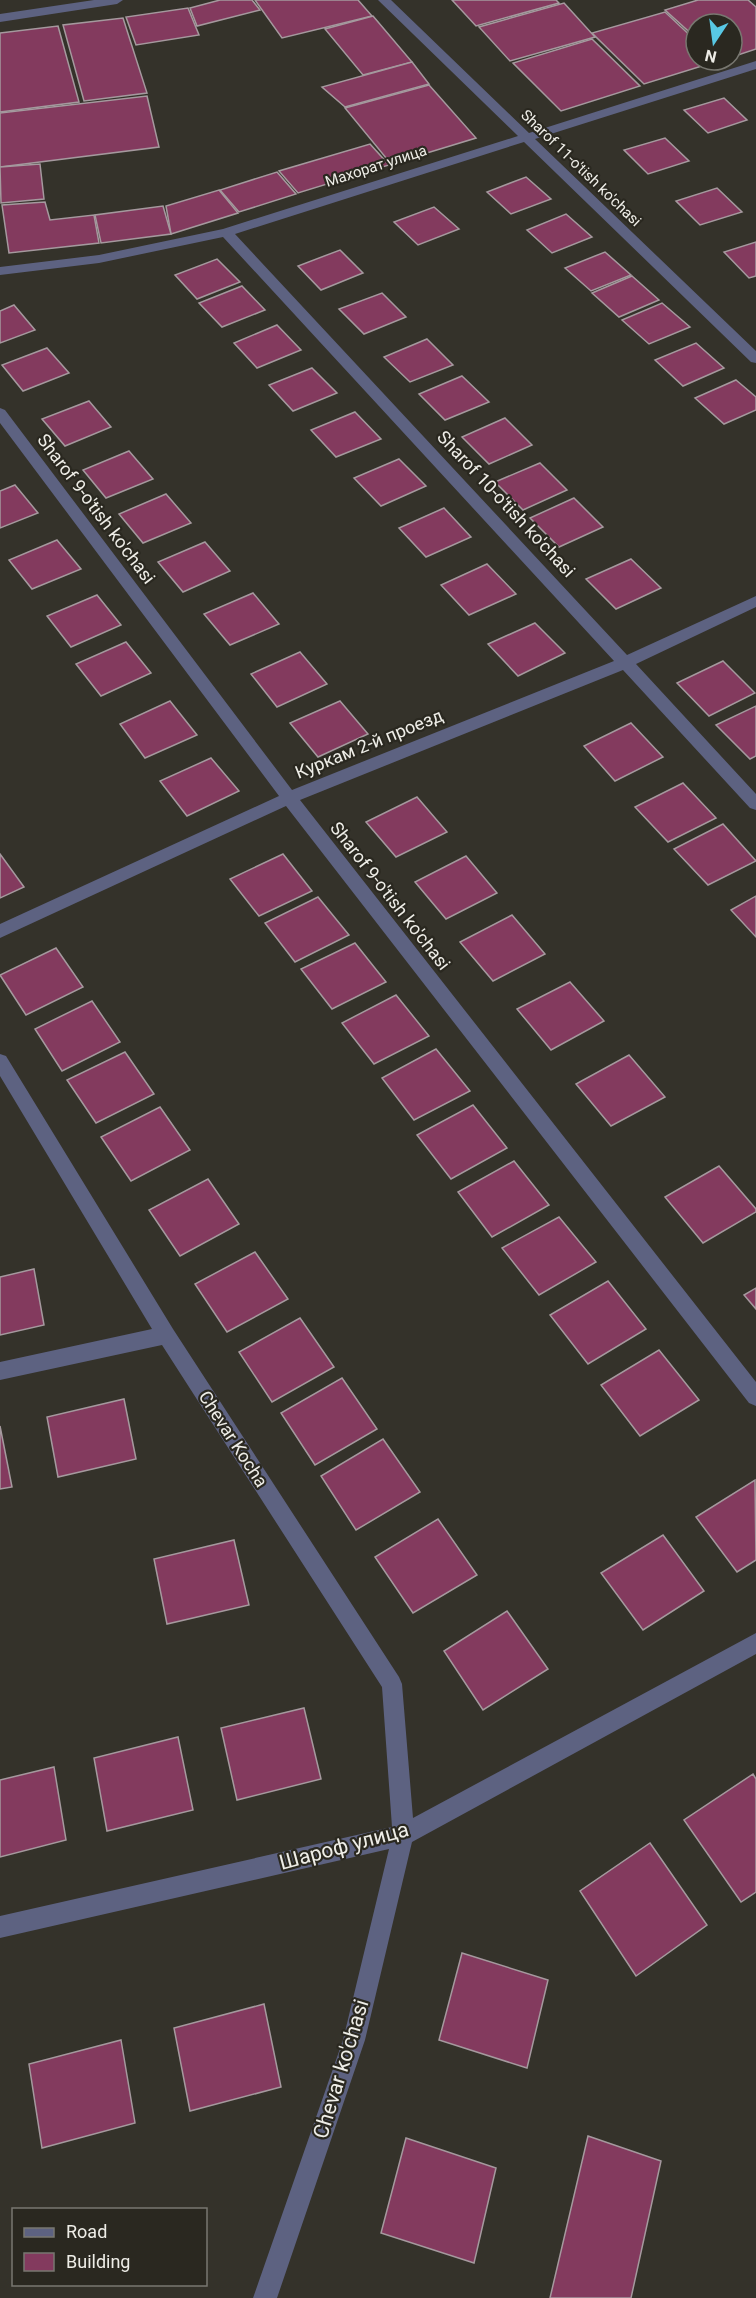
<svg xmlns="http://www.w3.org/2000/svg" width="756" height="2298" viewBox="0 0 756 2298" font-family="Roboto,sans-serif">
<rect width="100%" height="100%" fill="#34322a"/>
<g fill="#833a5e" stroke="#a5999e" stroke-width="1.5">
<path d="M220 0H252L260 10 197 26 190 8Z"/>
<path d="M255 0H358L372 16 282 38Z"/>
<path d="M452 0H556L559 3 476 26Z"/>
<path d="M698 0H748L756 7V49L732 57V24H696V38L665 10Z"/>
<path d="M564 3 595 37 510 61 479 27Z"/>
<path d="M188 8 199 35 136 45 126 17Z"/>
<path d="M665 12 696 41V60L718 61 644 84 592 33Z"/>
<path d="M373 16 412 62 363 75 325 29Z"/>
<path d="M123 18 147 93 84 101 63 25Z"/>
<path d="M58 26 79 102 0 112V33Z"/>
<path d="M592 39 640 86 561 111 513 63Z"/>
<path d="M412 62 429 84 345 107 322 87Z"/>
<path d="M429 85 476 138 391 164 345 108Z"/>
<path d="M147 96 159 147 0 167V113Z"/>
<path d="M724 98 747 120 708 133 684 110Z"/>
<path d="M665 138 689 161 648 174 624 150Z"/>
<path d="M370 144 389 165 298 193 279 171Z"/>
<path d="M40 164 44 199 1 203 0 167Z"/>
<path d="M277 172 296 194 239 212 220 190Z"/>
<path d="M526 177 551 199 511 214 487 192Z"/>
<path d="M717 188 742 212 700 225 676 201Z"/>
<path d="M219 190 238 213 171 234 166 206Z"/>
<path d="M45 202 50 220 94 215 99 243 9 253 2 205Z"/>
<path d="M163 206 171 234 101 243 95 215Z"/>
<path d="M434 207 459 229 418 245 394 222Z"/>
<path d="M566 214 592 237 552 253 527 230Z"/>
<path d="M756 242V276L749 278 724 252Z"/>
<path d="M340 250 363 273 321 290 298 266Z"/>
<path d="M605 252 631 275 591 291 565 268Z"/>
<path d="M217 259 240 282 197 299 175 275Z"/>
<path d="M632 276 659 300 619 317 592 293Z"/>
<path d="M242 286 265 310 222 327 199 303Z"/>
<path d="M382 293 406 317 364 334 339 309Z"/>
<path d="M662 303 690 327 649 344 622 320Z"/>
<path d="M14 305 35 330 0 343V311Z"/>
<path d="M277 325 301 350 257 368 234 343Z"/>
<path d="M427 339 453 365 410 382 384 357Z"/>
<path d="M696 343 724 368 683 386 655 360Z"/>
<path d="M47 348 69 373 23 391 2 365Z"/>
<path d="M312 368 337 393 293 411 269 385Z"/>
<path d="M462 376 489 402 445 420 419 394Z"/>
<path d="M736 380 756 397V410L724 424 695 398Z"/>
<path d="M89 401 111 427 65 446 42 419Z"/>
<path d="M355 412 381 439 336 457 311 430Z"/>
<path d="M505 418 532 445 489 464 462 437Z"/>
<path d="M129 451 153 479 106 498 83 470Z"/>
<path d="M399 459 426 486 381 506 354 478Z"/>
<path d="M540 463 567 490 523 510 495 482Z"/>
<path d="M15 485 38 513 0 528V491Z"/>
<path d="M166 494 191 523 143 543 119 514Z"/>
<path d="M574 498 603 527 559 547 530 518Z"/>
<path d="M444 508 471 537 426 557 399 528Z"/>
<path d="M57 540 81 569 32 589 9 560Z"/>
<path d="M205 542 230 571 183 592 158 562Z"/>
<path d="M631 559 661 588 616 609 586 579Z"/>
<path d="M487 564 516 594 469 615 441 585Z"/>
<path d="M253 593 279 624 230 645 204 614Z"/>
<path d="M97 595 121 625 71 647 47 616Z"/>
<path d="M535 623 565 653 518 676 488 644Z"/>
<path d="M126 642 151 673 101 696 76 664Z"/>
<path d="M300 652 327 684 277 707 251 674Z"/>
<path d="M723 661 755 693 709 716 677 683Z"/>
<path d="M170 701 197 735 145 758 120 724Z"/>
<path d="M340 701 368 734 318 757 290 723Z"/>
<path d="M756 706V756L750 759 716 725Z"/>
<path d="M631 723 663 757 615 781 584 746Z"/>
<path d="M211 758 239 791 187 816 160 781Z"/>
<path d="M683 783 716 818 668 842 635 807Z"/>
<path d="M417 797 447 832 396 857 366 822Z"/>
<path d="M723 824 756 861 708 885 674 849Z"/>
<path d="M0 854 24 887 0 898Z"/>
<path d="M283 854 312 891 259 916 230 879Z"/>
<path d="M466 856 497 893 446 919 415 882Z"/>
<path d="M756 896V937L731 910Z"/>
<path d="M318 897 349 935 295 962 265 923Z"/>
<path d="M512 915 545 954 493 981 460 942Z"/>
<path d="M355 943 386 982 332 1009 301 969Z"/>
<path d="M56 948 83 987 26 1015 0 975Z"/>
<path d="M570 982 604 1021 551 1050 517 1009Z"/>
<path d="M396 995 429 1036 374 1064 342 1023Z"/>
<path d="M92 1001 120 1042 62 1071 35 1029Z"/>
<path d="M436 1049 470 1091 414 1120 382 1078Z"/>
<path d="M125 1052 154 1094 96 1123 67 1080Z"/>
<path d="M629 1055 665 1097 611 1126 576 1084Z"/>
<path d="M473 1105 507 1148 451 1179 417 1135Z"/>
<path d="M160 1107 190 1150 131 1181 101 1137Z"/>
<path d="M514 1161 549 1205 492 1237 458 1192Z"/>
<path d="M719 1166 756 1209V1212L703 1243 665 1197Z"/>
<path d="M208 1179 239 1224 180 1256 149 1210Z"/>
<path d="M559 1217 596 1262 539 1295 502 1248Z"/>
<path d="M255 1252 288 1299 227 1332 195 1284Z"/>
<path d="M34 1269 44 1325 0 1335V1277Z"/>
<path d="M608 1281 646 1329 588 1364 550 1315Z"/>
<path d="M756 1288V1309L744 1295Z"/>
<path d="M300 1318 334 1367 272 1402 239 1352Z"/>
<path d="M659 1350 699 1400 640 1436 601 1385Z"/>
<path d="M342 1378 377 1429 315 1465 281 1413Z"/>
<path d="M124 1399 136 1459 58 1477 47 1417Z"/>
<path d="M0 1426 12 1487 0 1489Z"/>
<path d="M383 1439 420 1492 356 1530 321 1476Z"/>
<path d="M755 1480 756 1560 737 1572 696 1517Z"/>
<path d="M438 1519 477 1575 413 1613 375 1557Z"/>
<path d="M663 1535 704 1591 643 1630 601 1573Z"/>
<path d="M234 1540 249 1605 167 1624 154 1559Z"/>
<path d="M507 1611 548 1669 483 1710 444 1651Z"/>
<path d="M304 1708 321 1779 237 1800 221 1728Z"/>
<path d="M178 1737 193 1810 107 1831 94 1758Z"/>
<path d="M54 1767 66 1840 0 1857V1780Z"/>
<path d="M753 1774 756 1779V1892L741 1902 684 1820Z"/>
<path d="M650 1843 707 1925 636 1976 580 1891Z"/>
<path d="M462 1953 548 1980 527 2068 439 2040Z"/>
<path d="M264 2004 281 2087 190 2111 174 2028Z"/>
<path d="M121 2040 135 2123 42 2148 29 2064Z"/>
<path d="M588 2136 661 2161 631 2298H550Z"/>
<path d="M406 2138 496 2168 474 2263 381 2233Z"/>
</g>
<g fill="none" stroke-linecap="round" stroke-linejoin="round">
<g fill="#5d6281" fill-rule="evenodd">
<path d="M94 0H123L117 4 0 22V14Z"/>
<path d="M378 0H391L529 133 756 61V69L535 139 756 351V363L751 362 524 142 235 234 627 655 756 596V607L636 664 756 794V810L750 808 623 670 300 800 756 1382V1406L749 1403 286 806 0 938V924L279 796 0 423V408L5 410 292 790 614 661 223 237 99 263 0 275V267L99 255 223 229 518 136Z"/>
<path d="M0 1054 6 1056 173 1329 399 1677 402 1684 413 1818 756 1633V1654L412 1842 365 2040 277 2298H253L343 2040 389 1849 0 1938V1916L392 1827 382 1687 162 1345 0 1380V1362L152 1329 0 1076Z"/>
</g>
</g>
<g text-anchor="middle" stroke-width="4.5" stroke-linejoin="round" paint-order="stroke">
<g font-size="15" fill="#eeede7" stroke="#2a2820">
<text transform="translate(376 166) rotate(-18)" y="5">Махорат улица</text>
<text transform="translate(581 168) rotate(44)" y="5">Sharof 11-o'tish ko'chasi</text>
</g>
<g font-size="18" fill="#eeede7" stroke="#2a2820">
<text transform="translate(506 504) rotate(47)" y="6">Sharof 10-o'tish ko'chasi</text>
<text transform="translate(96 509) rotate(53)" y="6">Sharof 9-o'tish ko'chasi</text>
<text transform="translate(369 744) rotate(-22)" y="6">Куркам 2-й проезд</text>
<text transform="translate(390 896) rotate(52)" y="6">Sharof 9-o'tish ko'chasi</text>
<text transform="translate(233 1439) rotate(57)" y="6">Chevar Kocha</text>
</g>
<g font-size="21" fill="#eeede7" stroke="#2a2820">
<text transform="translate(344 1846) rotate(-15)" y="7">Шароф улица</text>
<text transform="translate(341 2069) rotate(-73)" y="7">Chevar ko'chasi</text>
</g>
</g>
<rect x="12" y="2208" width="195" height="78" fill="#2a2820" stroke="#787770" stroke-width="1.5"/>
<rect x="24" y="2228" width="30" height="9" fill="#5d6281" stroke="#787770" stroke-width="1.5"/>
<text x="66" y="2238" font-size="18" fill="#eeede7">Road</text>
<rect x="24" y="2253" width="30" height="18" fill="#833a5e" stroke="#787770" stroke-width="1.5"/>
<text x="66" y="2268" font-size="18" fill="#eeede7">Building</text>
<g transform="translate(714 42) rotate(193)"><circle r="28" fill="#2a2820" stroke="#787770" stroke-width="1.5"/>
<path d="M0-4.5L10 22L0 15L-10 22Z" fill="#58c8e4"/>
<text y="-9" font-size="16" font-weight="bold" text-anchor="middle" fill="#eeede7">N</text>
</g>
</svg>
